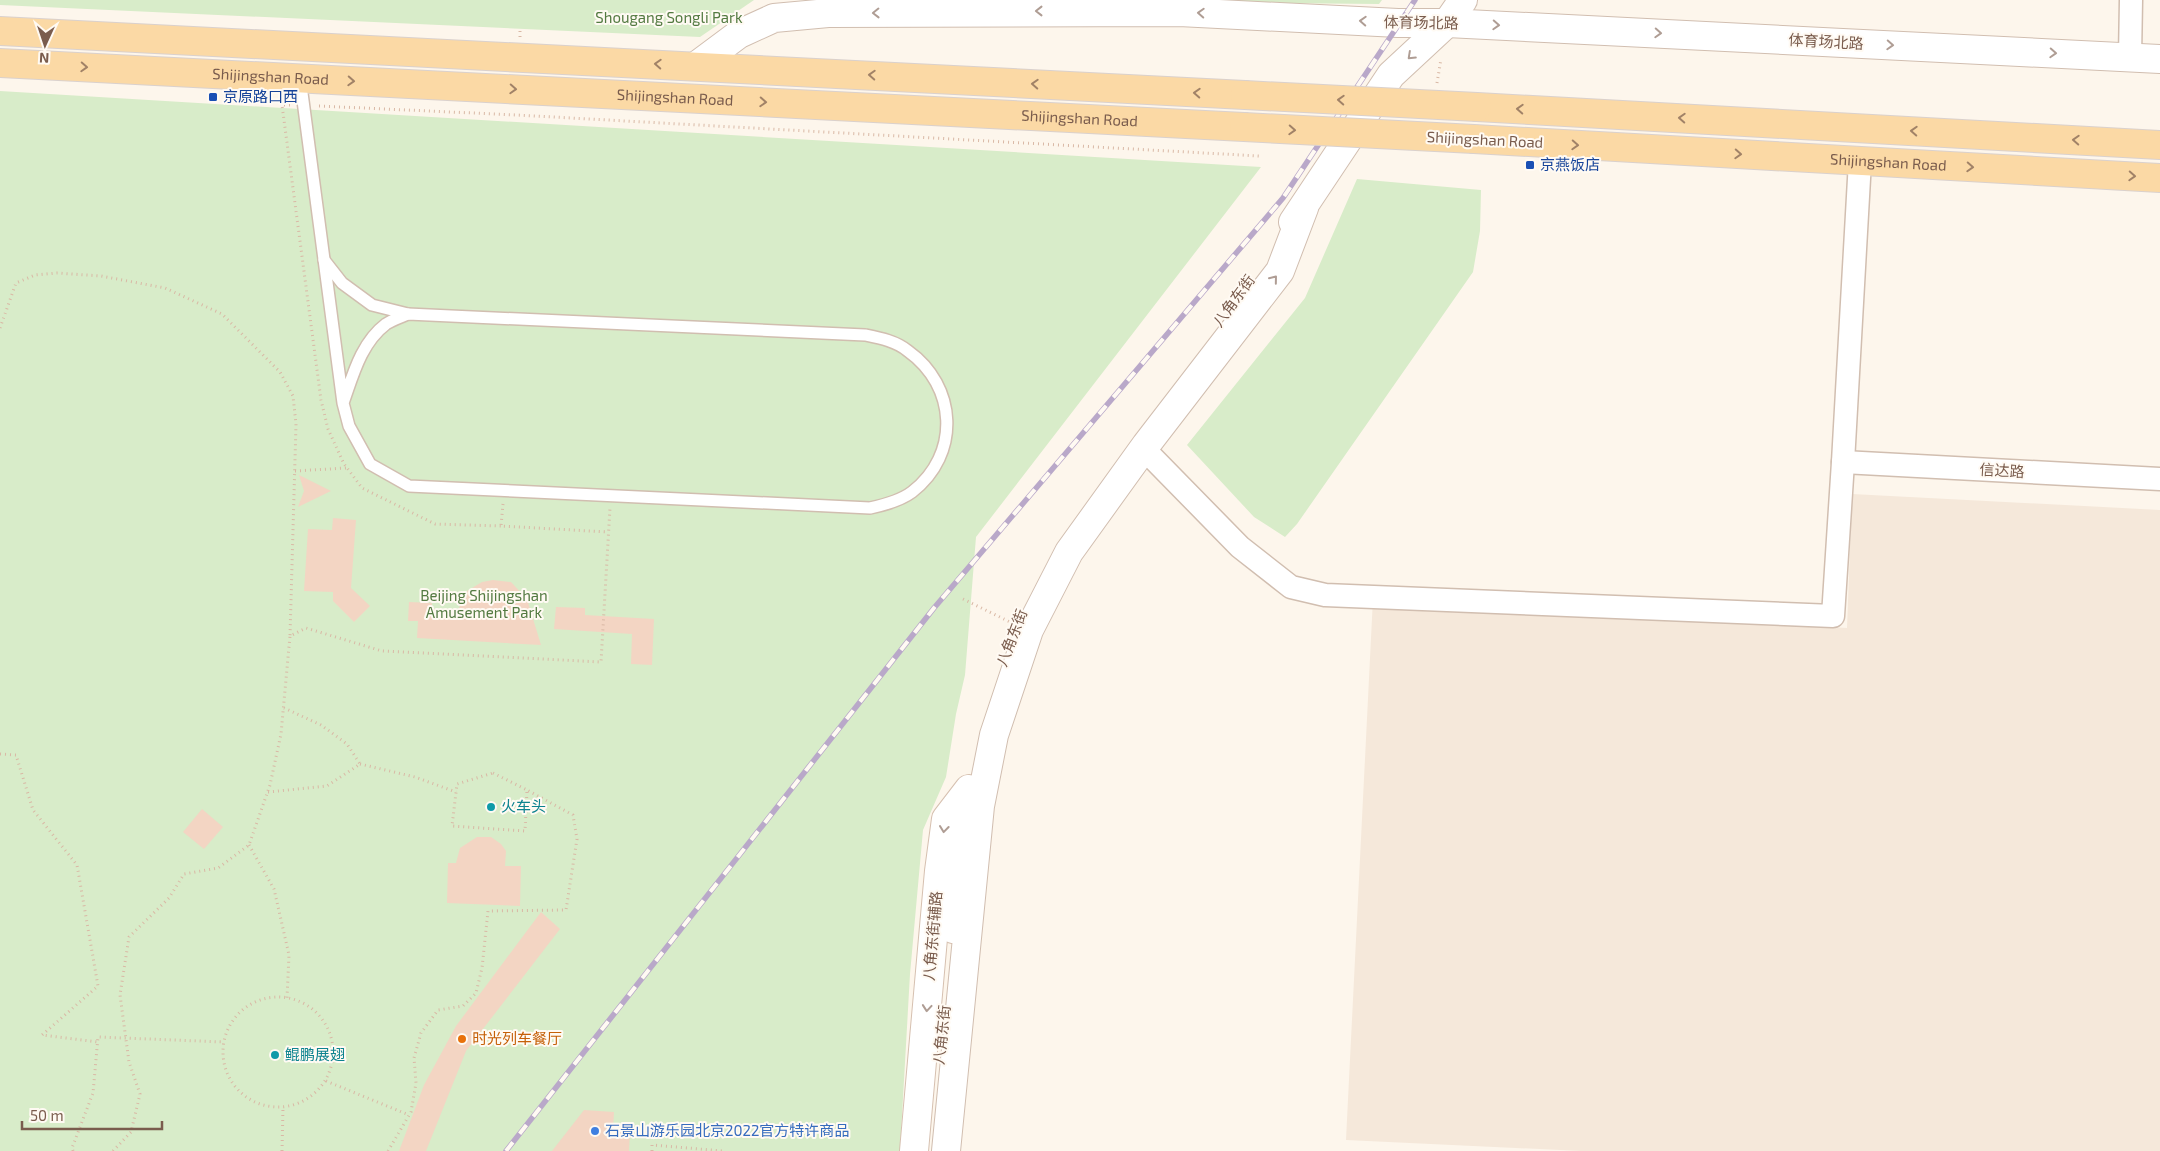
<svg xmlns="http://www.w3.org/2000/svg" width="2160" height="1151" viewBox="0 0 2160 1151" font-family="'Exo 2','Noto Sans SC',sans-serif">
<rect width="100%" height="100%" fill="#fdf6ec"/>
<path fill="#f5e8da" d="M1852 494 2160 510V1151H1581L1346 1140 1373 598 1847 628Z"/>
<g fill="#d8ecc9">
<path d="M0 0H754L700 37 0 5Z"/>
<path d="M945 0H1382L1379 4Z"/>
<path d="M0 91 1261 167 976 537 965 675 956 714 946 777 923 830 910 974 900 1151H0Z"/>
<path d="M1357 179 1481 190 1480 231 1473 272 1297 524 1285 537 1254 517 1187 445 1305 298Z"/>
</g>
<g fill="#f3d5c3">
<path d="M299 475 331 491 298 507 304 491Z"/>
<path d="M333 518 356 520 351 588 370 606 354 622 333 601V592L304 591 308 529 332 530Z"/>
<path d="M493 580 511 582 527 599 541 645 417 638 418 621H408L409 602 432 603 431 609 458 610 467 591 482 582Z"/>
<path d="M556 607 585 608V615L654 619 652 665 631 664 632 634 554 629Z"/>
<path d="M202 809 223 827 204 849 183 832Z"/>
<path d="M477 837H491L501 844 506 851 505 866H521L520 906 447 903 448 863H456L460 848Z"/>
<path d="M541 912 560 929 466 1051 426 1151H399L424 1085 456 1026Z"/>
<path d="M584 1110 614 1112 613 1130 630 1131 629 1151H552Z"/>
</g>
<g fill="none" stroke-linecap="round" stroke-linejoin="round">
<g stroke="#d1beb0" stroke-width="14">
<g id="service">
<path d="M300 78 343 403 349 426 370 464 409 486 870 508C884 505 900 501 912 492 961 454 957 386 908 351 896 341 880 338 865 335L408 314C401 317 392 320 386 324 361 343 353 375 343 403"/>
<path d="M324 260 342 283 372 305 408 314"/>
</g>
</g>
<g stroke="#d1beb0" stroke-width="25">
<g id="minor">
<path d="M2130 57 2131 0"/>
<path d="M1144 449 1240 547 1291 587 1325 595 1833 616 1843 462 1860 161"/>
<path d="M1843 462 2160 479"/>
</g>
</g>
<g stroke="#d1beb0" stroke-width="30">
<g id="tertiary">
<path d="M696 66 739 34 774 18 828 13 1179 12 1398 23H1447L2160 59"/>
<path d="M1293 222 1391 75 1447 23 1463 0"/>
<path d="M946 1151 980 806 994 735 1029 630 1069 552 1146 445 1280 271 1304 208"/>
</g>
</g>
<g stroke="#d6c0b0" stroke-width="30">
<g id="secondary">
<path d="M953 929 964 830"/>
<path d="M914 1151 939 871 946 819 969 789"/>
</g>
</g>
<g stroke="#dad1cd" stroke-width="30">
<g id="primary">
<path d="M0 31 1245 95"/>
<path id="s1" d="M0 63 1244 127"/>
<path d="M1477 107 2160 145"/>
<path id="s2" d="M1474 139 2160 178"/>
</g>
</g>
<g stroke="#d9b8a5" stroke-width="3" stroke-dasharray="1 4" stroke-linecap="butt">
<path d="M520 37V29"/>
<path d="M1437 83 1441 59"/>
<path d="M290 105H282L321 400 328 429 344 464 362 488 435 524 501 526"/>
<path d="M319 106 517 115 1259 156"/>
<path d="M0 328 16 283 35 275 57 273 101 276 165 288 222 314 280 372 293 396 296 424 290 636"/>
<path d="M295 471 346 468"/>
<path d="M503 504 501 526 608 532"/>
<path d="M963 599 1010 622"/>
<path d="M0 754 16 755 33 810 77 865 98 986 42 1035 98 1042"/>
<path d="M360 764 415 777 456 792"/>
<path d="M493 773 527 790 525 831 452 826 457 784Z"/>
<path d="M268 792 327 786 360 764 347 744 321 725 284 708"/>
<path d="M249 845 274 889 289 955 287 998"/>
<circle cx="278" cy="1052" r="55"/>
<path d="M326 1081 409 1115"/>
<path d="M73 1151 72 1148 93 1093 98 1037 224 1042"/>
<path d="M113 1151 131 1132 140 1094 129 1062 120 995 129 937 169 898 184 874 218 868 249 845 270 785 281 734 290 636 306 628 382 651 601 662 610 508"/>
<path d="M282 1151 283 1107"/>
<path d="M388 1151 411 1112 416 1083 414 1058 421 1033 438 1010 463 1006 476 993 482 968 488 911 566 910 577 839 573 815 527 790"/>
<path d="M652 1151V1145L723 1151"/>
</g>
<use href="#service" stroke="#fff" stroke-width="11"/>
<use href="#minor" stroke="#fff" stroke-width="22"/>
<use href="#tertiary" stroke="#fff" stroke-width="28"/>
<use href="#secondary" stroke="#fff" stroke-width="28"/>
<use href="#primary" stroke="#fbd9a5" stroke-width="28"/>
<g stroke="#b9a8c9" stroke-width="5.5">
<path id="rail" d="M506 1151 934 608 1283 198 1415 0"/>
</g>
<use href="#rail" stroke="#fffaf3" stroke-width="4" stroke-dasharray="11" stroke-linecap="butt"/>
<g stroke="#dad1cd" stroke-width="30" stroke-linecap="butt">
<g id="primary-bridge">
<path d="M1245 95 1477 107"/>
<path d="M1244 127 1474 139"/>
</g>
</g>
<use href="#primary-bridge" stroke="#fbd9a5" stroke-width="28"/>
</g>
<defs><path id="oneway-chevron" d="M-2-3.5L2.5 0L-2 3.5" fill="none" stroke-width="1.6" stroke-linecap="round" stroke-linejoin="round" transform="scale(1.25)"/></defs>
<g stroke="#af9d94">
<use href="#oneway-chevron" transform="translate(1039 11) rotate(-180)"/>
<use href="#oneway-chevron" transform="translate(876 13) rotate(179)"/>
<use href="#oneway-chevron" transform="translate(1201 13) rotate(-177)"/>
<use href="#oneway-chevron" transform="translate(1363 21) rotate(-177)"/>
<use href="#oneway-chevron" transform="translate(1496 25) rotate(3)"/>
<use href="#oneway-chevron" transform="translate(1658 33) rotate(3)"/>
<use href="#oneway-chevron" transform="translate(1890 45) rotate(3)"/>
<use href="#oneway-chevron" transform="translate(2053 53) rotate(3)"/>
<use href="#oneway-chevron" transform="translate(1411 56) rotate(137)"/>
<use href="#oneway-chevron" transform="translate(1274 279) rotate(-51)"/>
<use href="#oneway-chevron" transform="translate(944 829) rotate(97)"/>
<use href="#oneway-chevron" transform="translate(927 1008) rotate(95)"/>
</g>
<g stroke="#a18267">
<use href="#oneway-chevron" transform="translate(658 64) rotate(-177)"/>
<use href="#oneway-chevron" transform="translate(84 67) rotate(3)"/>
<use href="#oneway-chevron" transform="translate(872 75) rotate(-177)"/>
<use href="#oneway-chevron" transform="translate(351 81) rotate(3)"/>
<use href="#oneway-chevron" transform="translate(1035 84) rotate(-177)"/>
<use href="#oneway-chevron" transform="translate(513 89) rotate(3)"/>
<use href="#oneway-chevron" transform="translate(1197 93) rotate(-177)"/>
<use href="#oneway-chevron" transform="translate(1341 100) rotate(-177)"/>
<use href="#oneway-chevron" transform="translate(763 102) rotate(3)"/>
<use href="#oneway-chevron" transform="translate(1520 109) rotate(-177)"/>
<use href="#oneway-chevron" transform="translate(1682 118) rotate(-177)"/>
<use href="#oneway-chevron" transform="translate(1292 130) rotate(3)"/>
<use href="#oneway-chevron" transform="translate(1914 131) rotate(-177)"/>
<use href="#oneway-chevron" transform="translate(2076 140) rotate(-177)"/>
<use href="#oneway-chevron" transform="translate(1575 145) rotate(3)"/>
<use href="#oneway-chevron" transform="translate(1738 154) rotate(3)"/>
<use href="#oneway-chevron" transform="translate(1970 167) rotate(3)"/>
<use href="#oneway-chevron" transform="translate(2132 176) rotate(3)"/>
</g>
<g fill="#1a4fb4" stroke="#fffaf3" stroke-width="2">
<rect x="208" y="92" width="10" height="10" rx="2.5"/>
<rect x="1525" y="160" width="10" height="10" rx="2.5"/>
</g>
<g fill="#0f9aa8" stroke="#fffaf3" stroke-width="2">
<circle cx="491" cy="807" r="5"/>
<circle cx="275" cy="1055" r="5"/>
</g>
<circle fill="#e8710a" stroke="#fffaf3" stroke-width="2" cx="462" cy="1039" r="5"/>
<circle fill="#3f7fe0" stroke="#fffaf3" stroke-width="2" cx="595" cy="1131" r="5"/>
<g text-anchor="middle" stroke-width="4" stroke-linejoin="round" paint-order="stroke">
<g font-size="15" fill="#537a41" stroke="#fffaf3">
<text x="669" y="23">Shougang Songli Park</text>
<text x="484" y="601">Beijing Shijingshan<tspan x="484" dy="17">Amusement Park</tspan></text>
</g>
<g font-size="15" fill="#7a5c4d" stroke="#fffaf3">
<text transform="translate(1421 23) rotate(1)" y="5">体育场北路</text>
<text transform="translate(1826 42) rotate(3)" y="5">体育场北路</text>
<text dy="5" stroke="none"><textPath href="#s1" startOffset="271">Shijingshan Road</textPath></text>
<text dy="5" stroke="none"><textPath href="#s1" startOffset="676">Shijingshan Road</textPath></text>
<text dy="5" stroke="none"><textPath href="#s1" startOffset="1081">Shijingshan Road</textPath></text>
<text transform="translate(1485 140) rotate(3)" y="5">Shijingshan Road</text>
<text dy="5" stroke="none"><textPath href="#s2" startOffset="415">Shijingshan Road</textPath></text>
<text transform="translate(1234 301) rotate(-54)" y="5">八角东街</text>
<text transform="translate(2002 471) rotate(3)" y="5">信达路</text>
<text transform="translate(1012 638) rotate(-69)" y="5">八角东街</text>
<text transform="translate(933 936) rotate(-85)" y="5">八角东街辅路</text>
<text transform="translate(942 1035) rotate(-84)" y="5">八角东街</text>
</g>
<g font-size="15" fill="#164399" stroke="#fffaf3" text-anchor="start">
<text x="223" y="102">京原路口西</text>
<text x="1540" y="170">京燕饭店</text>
</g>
<g font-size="15" fill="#0d838f" stroke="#fffaf3" text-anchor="start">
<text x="501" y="812">火车头</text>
<text x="285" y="1060">鲲鹏展翅</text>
</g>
<g font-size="15" fill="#c56008" stroke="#fffaf3" text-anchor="start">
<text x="472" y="1044">时光列车餐厅</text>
</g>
<g font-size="15" fill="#366cbe" stroke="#fffaf3" text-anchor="start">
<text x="605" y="1136">石景山游乐园北京2022官方特许商品</text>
</g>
</g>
<g transform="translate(45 45) rotate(183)" stroke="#fffaf3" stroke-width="4" paint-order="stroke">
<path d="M0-4L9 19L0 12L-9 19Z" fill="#7a5c4d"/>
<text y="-8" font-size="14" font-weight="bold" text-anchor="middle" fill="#7a5c4d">N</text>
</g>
<path d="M22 1121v8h140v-8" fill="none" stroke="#7a5c4d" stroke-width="2.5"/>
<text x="30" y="1121" font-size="15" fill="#7a5c4d" stroke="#fffaf3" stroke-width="4" paint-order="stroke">50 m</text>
</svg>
